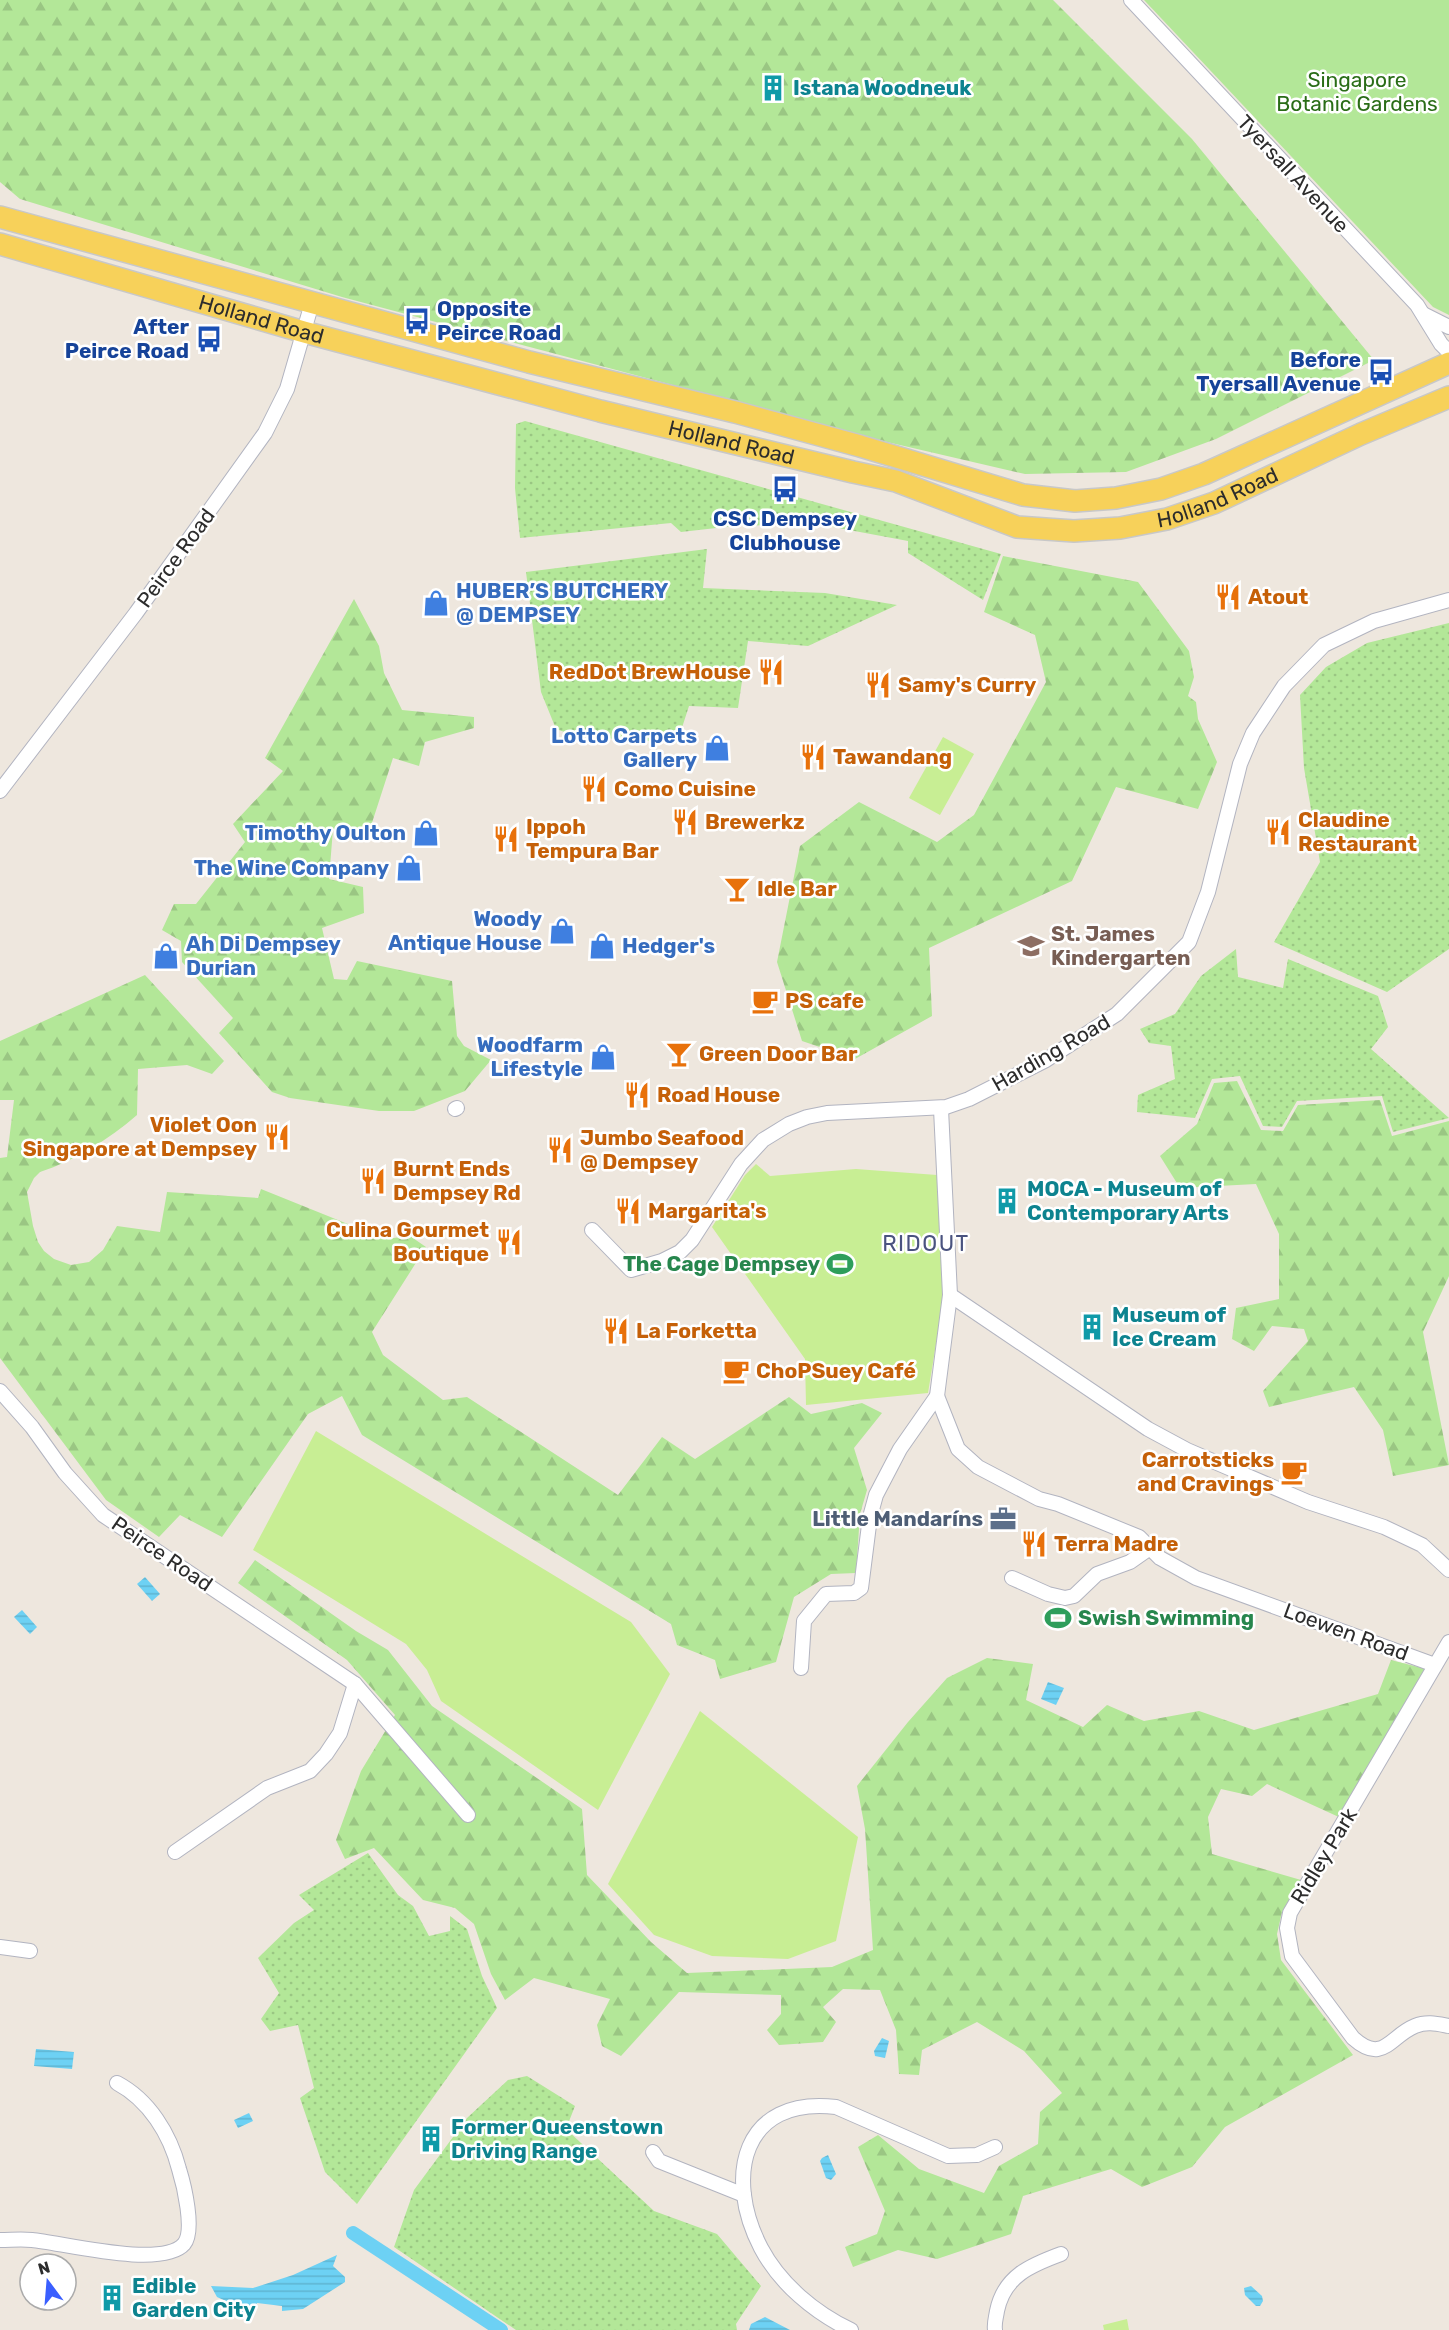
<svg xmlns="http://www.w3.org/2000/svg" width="1449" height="2330" viewBox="0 0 1449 2330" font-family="Rubik,sans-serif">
<defs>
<pattern id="grass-dots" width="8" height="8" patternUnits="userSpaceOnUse" patternTransform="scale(1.5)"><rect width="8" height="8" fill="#b3e798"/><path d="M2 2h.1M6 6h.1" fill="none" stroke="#9ac683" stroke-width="1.8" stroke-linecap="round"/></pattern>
<pattern id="forest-firs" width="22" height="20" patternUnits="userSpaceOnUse" patternTransform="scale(1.5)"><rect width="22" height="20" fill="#b3e798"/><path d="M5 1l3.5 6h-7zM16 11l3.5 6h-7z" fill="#9ac683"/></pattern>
<pattern id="water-rules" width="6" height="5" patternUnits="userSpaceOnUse" patternTransform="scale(1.5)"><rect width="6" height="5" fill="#6dd1f4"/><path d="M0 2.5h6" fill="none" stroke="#5fb4d1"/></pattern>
</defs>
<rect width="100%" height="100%" fill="#eee7de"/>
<g fill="url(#grass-dots)">
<path d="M525 421 1001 554 983 600 908 553V541L817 524 734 526 681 532 671 523 520 538 515 488 516 424Z"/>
<path d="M707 549 703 588 825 593 897 605 808 646 748 641 738 708 689 706 677 743 576 736 556 729 541 692 526 572Z"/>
<path d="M1449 623V949L1387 992 1274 942 1320 862 1304 768 1300 695 1326 667 1367 643Z"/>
<path d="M1236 949 1238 977 1283 988 1288 959 1378 996 1388 1027 1371 1049 1449 1118 1393 1132 1382 1096 1297 1101 1282 1127 1263 1126 1240 1076 1212 1079 1195 1118 1137 1112 1138 1095 1175 1079 1171 1046 1149 1043 1140 1029 1175 1014 1201 976Z"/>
<path d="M368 1853 398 1895 413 1906 429 1936 450 1931V1916L467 1929 482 1976 497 2008 357 2204 325 2172 300 2098 314 2088 298 2025 270 2031 261 2019 279 1993 258 1958 294 1923 314 1910 299 1895Z"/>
<path d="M527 2076 575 2106 566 2129 654 2211 717 2234 761 2286 736 2324 737 2330H516L394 2247 414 2190 467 2118 508 2080Z"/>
</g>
<g fill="url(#forest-firs)">
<path d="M0 0H1053L1192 139 1374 360 1216 439 1126 472 1025 474 887 442 342 297 20 199 0 182Z"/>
<path d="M1003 556 1138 582 1189 651 1194 677 1188 696 1196 702 1198 719 1217 762 1198 809 1116 787 1072 881 929 948 932 1016 855 1059 802 1041 777 962 800 846 859 802 937 842 974 815 1046 682 1035 635 984 612Z"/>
<path d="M354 599 379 646 384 673 402 710 474 717V728L425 742 419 766 393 758 369 832 333 829 329 879 363 887 364 913 322 928 334 979 347 980 357 961 452 981 457 1036 464 1046 491 1060 465 1091 414 1111H379L290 1098 272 1092 219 1033 233 1018 182 962 181 941 162 930 174 904H196L245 842 233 824 283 771 265 758Z"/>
<path d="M145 975 224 1061 212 1074 187 1065 138 1069 137 1115C108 1140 76 1160 40 1172L34 1178 27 1192 33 1226 38 1242 44 1251 54 1259 71 1265 89 1262 103 1250 117 1226 160 1232 167 1192 258 1198 261 1189 385 1239 410 1236 426 1247 372 1332 383 1355 443 1400 467 1397 618 1495 662 1437 695 1459 789 1397 811 1414 862 1403 882 1413 854 1448 867 1490 860 1514 856 1573 831 1574 794 1597 776 1662 720 1679 715 1660 677 1645 671 1624 362 1435 342 1396 308 1414 222 1537 180 1515 159 1537 106 1500 0 1358V1158L7 1157 14 1100H0V1041Z"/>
<path d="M1237 1081 1261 1130 1283 1131 1298 1105 1380 1100 1392 1136 1449 1121V1276L1423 1332 1449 1465 1393 1476 1383 1430 1354 1387 1269 1407 1263 1391 1308 1341 1304 1329 1272 1326 1254 1351 1232 1339 1236 1308 1279 1299V1234L1256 1184 1180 1188 1160 1156 1197 1124 1214 1083Z"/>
<path d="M255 1560 356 1631 388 1650 432 1706 582 1809 587 1875 651 1942 687 1973 832 1967 873 1950 865 1829 857 1786 908 1722 947 1678 987 1658 1033 1664 1026 1700 1083 1727 1107 1705 1144 1721 1199 1711 1254 1730 1378 1694 1391 1660 1426 1669 1341 1818 1267 1784 1252 1796 1221 1789 1208 1817 1212 1854 1301 1880 1282 1912 1277 1934 1281 1960 1353 2055 1225 2127 1192 2167 1142 2187 1111 2169 1023 2196 1011 2234 937 2259 898 2250 853 2267 845 2247 877 2234 885 2211 858 2147 878 2135 919 2169 984 2193 999 2166 1038 2144 1040 2112 1062 2093 1024 2051 977 2022 922 2050 919 2075 899 2074 896 2030 880 1990 843 1989 823 2007 836 2022 823 2042 779 2045 767 2030 781 2014V1995L679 1992 621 2056 602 2046 597 2025 610 1999 534 1978 505 2000 491 1974 474 1924 455 1908 423 1900 374 1848 345 1859 336 1840 361 1771 395 1715 347 1660 238 1583Z"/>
</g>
<path fill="#b3e798" d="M1144 0H1449V315L1433 307Z"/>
<g fill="#c8ee94">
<path d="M943 737 974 754 940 815 909 798Z"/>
<path d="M756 1164 770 1176 856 1169 937 1175 943 1301 928 1393 806 1405 805 1359 712 1227 745 1175Z"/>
<path d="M316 1431 631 1622 670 1674 598 1810 441 1701 427 1670 406 1644 253 1550Z"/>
<path d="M700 1711 858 1837 836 1941 788 1959 712 1956 654 1935 608 1884Z"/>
<path d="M1127 2319 1129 2330H1104L1103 2325Z"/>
</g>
<g fill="url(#water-rules)">
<path d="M145 1577 160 1594 152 1601 137 1584Z"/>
<path d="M22 1610 37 1627 30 1634 14 1617Z"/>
<path d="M1048 1682 1064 1688 1056 1705 1041 1699Z"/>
<path d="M882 2038 889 2041 885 2058 875 2056 874 2051Z"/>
<path d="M36 2049 74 2052 72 2069 34 2066Z"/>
<path d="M249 2113 253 2121 238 2128 234 2120Z"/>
<path d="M828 2155 836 2174 831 2180 826 2178 820 2161 822 2158Z"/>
<path d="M337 2255 333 2266 345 2277V2282L303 2309 282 2311V2306L257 2303 251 2320 230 2315 226 2301 217 2297 211 2286 253 2288 293 2275Z"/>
<path d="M1251 2286 1262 2296 1263 2301 1260 2306H1256L1245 2295 1244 2288Z"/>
<path d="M765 2317 790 2330H749L751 2324Z"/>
</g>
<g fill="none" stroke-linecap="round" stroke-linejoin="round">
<path stroke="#6dd1f4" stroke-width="14" d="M353 2233 501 2330"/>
<g stroke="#b2b4c0" stroke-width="16">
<g id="street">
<path d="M1131 0 1417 305 1441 344 1449 352"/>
<path d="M1423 314 1449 327"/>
<path d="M0 791 136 613 265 433 287 389 312 303"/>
<path d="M455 1109 457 1108"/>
<path d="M592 1230 631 1270 662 1261 680 1252 692 1240 741 1164 763 1140 789 1124 807 1117 827 1113 946 1107 969 1099 1046 1060 1117 1014 1189 942 1208 892 1240 764 1253 733 1284 686 1324 645 1374 621 1449 600"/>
<path d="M950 1295 1148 1429 1187 1450 1308 1502 1384 1527 1422 1545 1449 1570"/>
<path d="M0 1391 32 1427 65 1473 103 1515 355 1684 468 1815"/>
<path d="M937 1396 958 1449 978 1467 1039 1499 1058 1504 1139 1537 1160 1558 1196 1578 1435 1665"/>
<path d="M1012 1578 1048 1594 1065 1598 1074 1596 1097 1574 1130 1562 1150 1548"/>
<path d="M1449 1642 1290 1913 1287 1928 1292 1956 1353 2038C1383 2065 1390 2036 1415 2026 1427 2021 1438 2024 1449 2026"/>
<path d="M801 1668 804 1621 826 1594 854 1593 861 1588 870 1517 876 1495 900 1449 937 1396 950 1295 941 1109"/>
<path d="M175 1852 267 1788 310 1771 326 1754 340 1733 355 1684"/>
<path d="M0 1947 30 1951"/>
<path d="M653 2152 659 2161 744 2195"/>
<path d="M0 2240C11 2240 21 2239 32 2240 63 2243 162 2269 184 2244 195 2231 184 2185 179 2169 170 2134 149 2100 117 2083"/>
<path d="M851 2330C815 2313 780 2284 761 2248 724 2177 742 2096 836 2107L948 2156 977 2155 995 2147"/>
<path d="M995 2330C994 2323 996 2318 997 2311 1004 2276 1031 2265 1061 2254"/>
</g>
</g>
<g stroke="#c8c8c8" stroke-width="24">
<g id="primary">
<path d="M0 217 529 362 735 412 860 446 1023 495 1075 501 1116 498 1161 489 1204 474 1449 363"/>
<path id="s1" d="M0 244 304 332 600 411 853 472 896 481 1017 527 1074 531 1120 528 1167 519 1214 503 1361 434 1449 397"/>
</g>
</g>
<use href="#street" stroke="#fff" stroke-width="14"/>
<use href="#primary" stroke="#f7d15a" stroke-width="21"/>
</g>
<defs>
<g id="building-bare" transform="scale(2.07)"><path d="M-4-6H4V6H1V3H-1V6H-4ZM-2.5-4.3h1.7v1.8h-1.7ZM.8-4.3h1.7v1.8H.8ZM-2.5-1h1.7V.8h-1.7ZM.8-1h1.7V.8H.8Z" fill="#0f9aa8" stroke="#fff" stroke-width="2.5" paint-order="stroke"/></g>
<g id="bus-bare" transform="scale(2.07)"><path d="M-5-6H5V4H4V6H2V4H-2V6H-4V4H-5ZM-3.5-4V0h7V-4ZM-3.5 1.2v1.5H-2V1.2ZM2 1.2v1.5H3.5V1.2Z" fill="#1a4fb4" stroke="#fff" stroke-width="2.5" paint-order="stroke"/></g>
<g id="restaurant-bare" transform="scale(2.07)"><path d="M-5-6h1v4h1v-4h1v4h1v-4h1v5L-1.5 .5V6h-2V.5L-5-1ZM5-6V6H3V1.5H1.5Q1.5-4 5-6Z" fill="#e8710a" stroke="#fff" stroke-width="2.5" paint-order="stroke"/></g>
<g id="shop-bare" transform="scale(2.07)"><path d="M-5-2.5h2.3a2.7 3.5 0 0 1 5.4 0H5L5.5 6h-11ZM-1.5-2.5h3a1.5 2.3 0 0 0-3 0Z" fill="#3f7fe0" stroke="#fff" stroke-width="2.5" paint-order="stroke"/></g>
<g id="bar-bare" transform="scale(2.07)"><path d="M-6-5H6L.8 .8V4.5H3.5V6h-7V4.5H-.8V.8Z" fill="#e8710a" stroke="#fff" stroke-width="2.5" paint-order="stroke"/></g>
<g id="school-bare" transform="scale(2.07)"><path d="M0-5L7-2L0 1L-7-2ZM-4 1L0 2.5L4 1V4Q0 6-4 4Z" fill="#8d6e63" stroke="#fff" stroke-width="2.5" paint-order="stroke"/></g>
<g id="cafe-bare" transform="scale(2.07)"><path d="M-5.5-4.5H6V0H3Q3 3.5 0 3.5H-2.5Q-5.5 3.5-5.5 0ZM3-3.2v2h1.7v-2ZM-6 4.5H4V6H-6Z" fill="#e8710a" stroke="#fff" stroke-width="2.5" paint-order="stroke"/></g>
<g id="stadium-bare" transform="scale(2.07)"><path d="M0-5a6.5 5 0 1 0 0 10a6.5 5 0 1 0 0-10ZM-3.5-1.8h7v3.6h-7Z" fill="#2e9e5b" stroke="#fff" stroke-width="2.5" paint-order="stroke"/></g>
<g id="office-bare" transform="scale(2.07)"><path d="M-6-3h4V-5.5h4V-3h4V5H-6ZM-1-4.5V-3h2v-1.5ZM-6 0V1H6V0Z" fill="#5c6f8a" stroke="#fff" stroke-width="2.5" paint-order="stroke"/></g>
</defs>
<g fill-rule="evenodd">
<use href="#building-bare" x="773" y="88"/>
<use href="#bus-bare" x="417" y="321"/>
<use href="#bus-bare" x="209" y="339"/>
<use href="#bus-bare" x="1381" y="372"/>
<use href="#bus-bare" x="785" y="489"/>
<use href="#restaurant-bare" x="1228" y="597"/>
<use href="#shop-bare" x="436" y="603"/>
<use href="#restaurant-bare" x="771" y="672"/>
<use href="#restaurant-bare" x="878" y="685"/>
<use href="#shop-bare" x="717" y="748"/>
<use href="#restaurant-bare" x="813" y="757"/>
<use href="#restaurant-bare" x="594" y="789"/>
<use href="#restaurant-bare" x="685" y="822"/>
<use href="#restaurant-bare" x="1278" y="832"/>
<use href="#shop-bare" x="426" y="833"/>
<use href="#restaurant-bare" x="506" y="839"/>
<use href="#shop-bare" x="409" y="868"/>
<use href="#bar-bare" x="737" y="889"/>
<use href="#shop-bare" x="562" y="931"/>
<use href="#shop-bare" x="602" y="946"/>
<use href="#school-bare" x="1031" y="946"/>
<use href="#shop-bare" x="166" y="956"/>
<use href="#cafe-bare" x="765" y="1001"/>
<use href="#bar-bare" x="679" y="1054"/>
<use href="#shop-bare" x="603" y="1057"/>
<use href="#restaurant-bare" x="637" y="1095"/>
<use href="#restaurant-bare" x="277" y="1137"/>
<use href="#restaurant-bare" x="560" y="1150"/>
<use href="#restaurant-bare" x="373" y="1181"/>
<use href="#building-bare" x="1007" y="1201"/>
<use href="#restaurant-bare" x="628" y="1211"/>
<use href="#restaurant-bare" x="509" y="1242"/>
<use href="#stadium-bare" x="840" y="1264"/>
<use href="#building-bare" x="1092" y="1327"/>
<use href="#restaurant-bare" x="616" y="1331"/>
<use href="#cafe-bare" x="736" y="1371"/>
<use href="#cafe-bare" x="1294" y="1472"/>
<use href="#office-bare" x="1003" y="1519"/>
<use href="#restaurant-bare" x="1034" y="1544"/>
<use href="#stadium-bare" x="1058" y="1618"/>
<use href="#building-bare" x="431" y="2139"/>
<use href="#building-bare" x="112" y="2298"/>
</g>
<g text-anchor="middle" stroke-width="5" stroke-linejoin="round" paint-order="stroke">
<g font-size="21" fill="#2a6d17" stroke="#fff">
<text x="1357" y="87">Singapore<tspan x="1357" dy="24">Botanic Gardens</tspan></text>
</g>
<g font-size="21" font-weight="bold" fill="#0d838f" stroke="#fff" text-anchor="start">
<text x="793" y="95">Istana Woodneuk</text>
<text x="1027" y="1196">MOCA - Museum of<tspan x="1027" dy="24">Contemporary Arts</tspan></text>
<text x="1112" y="1322">Museum of<tspan x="1112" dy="24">Ice Cream</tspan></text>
<text x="451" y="2134">Former Queenstown<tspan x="451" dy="24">Driving Range</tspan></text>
<text x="132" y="2293">Edible<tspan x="132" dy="24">Garden City</tspan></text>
</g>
<g font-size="21" fill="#2c2c2c" stroke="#fff">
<text transform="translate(1293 174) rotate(47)" y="7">Tyersall Avenue</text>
<text dy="7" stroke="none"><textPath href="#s1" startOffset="272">Holland Road</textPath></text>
<text dy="7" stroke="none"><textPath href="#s1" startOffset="758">Holland Road</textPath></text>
<text dy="7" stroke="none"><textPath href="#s1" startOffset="1262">Holland Road</textPath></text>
<text transform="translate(176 558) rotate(-54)" y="7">Peirce Road</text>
<text transform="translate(1051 1053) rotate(-30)" y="7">Harding Road</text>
<text transform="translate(162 1554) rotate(34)" y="7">Peirce Road</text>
<text transform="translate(1346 1632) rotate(20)" y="7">Loewen Road</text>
<text transform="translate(1324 1856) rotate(-59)" y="7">Ridley Park</text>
</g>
<g font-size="21" font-weight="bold" fill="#164399" stroke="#fff" text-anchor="end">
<text x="437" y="316" text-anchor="start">Opposite<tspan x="437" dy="24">Peirce Road</tspan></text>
<text x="189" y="334">After<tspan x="189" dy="24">Peirce Road</tspan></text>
<text x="1361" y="367">Before<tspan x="1361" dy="24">Tyersall Avenue</tspan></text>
<text x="785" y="526" text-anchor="middle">CSC Dempsey<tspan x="785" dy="24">Clubhouse</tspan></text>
</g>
<g font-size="21" font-weight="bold" fill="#366cbe" stroke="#fff" text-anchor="end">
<text x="456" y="598" text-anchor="start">HUBER’S BUTCHERY<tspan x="456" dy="24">@ DEMPSEY</tspan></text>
<text x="697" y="743">Lotto Carpets<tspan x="697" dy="24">Gallery</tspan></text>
<text x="406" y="840">Timothy Oulton</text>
<text x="389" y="875">The Wine Company</text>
<text x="542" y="926">Woody<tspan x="542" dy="24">Antique House</tspan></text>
<text x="186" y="951" text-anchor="start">Ah Di Dempsey<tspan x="186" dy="24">Durian</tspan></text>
<text x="622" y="953" text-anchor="start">Hedger's</text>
<text x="583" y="1052">Woodfarm<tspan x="583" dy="24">Lifestyle</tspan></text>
</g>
<g font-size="21" font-weight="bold" fill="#c56008" stroke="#fff" text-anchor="start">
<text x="1248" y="604">Atout</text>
<text x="751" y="679" text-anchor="end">RedDot BrewHouse</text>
<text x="898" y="692">Samy's Curry</text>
<text x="833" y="764">Tawandang</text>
<text x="614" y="796">Como Cuisine</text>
<text x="1298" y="827">Claudine<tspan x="1298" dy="24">Restaurant</tspan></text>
<text x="705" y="829">Brewerkz</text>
<text x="526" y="834">Ippoh<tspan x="526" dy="24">Tempura Bar</tspan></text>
<text x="757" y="896">Idle Bar</text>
<text x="785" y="1008">PS cafe</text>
<text x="699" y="1061">Green Door Bar</text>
<text x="657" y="1102">Road House</text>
<text x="257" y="1132" text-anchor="end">Violet Oon<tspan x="257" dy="24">Singapore at Dempsey</tspan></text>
<text x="580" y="1145">Jumbo Seafood<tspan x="580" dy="24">@ Dempsey</tspan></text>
<text x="393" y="1176">Burnt Ends<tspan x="393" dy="24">Dempsey Rd</tspan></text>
<text x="648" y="1218">Margarita's</text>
<text x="489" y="1237" text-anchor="end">Culina Gourmet<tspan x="489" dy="24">Boutique</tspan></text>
<text x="636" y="1338">La Forketta</text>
<text x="756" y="1378">ChoPSuey Café</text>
<text x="1274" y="1467" text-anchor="end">Carrotsticks<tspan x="1274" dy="24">and Cravings</tspan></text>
<text x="1054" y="1551">Terra Madre</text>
</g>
<g font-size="21" font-weight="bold" fill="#785e54" stroke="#fff" text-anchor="start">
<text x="1051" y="941">St. James<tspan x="1051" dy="24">Kindergarten</tspan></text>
</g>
<g font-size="21" font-weight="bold" fill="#27864d" stroke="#fff" text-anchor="end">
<text x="820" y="1271">The Cage Dempsey</text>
<text x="1078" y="1625" text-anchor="start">Swish Swimming</text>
</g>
<g font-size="21" font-weight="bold" fill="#4e5e75" stroke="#fff" text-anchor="end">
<text x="983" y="1526">Little Mandaríns</text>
</g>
<g font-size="22" letter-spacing="1.5" fill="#4a537f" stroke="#fff">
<text x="926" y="1251">RIDOUT</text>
</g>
</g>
<g transform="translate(48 2282) rotate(344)"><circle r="28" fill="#ffffff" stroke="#ababab" stroke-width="1.5"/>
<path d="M0-4.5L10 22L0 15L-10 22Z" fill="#3a5fff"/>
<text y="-9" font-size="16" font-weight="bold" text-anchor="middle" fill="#2c2c2c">N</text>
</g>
</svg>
